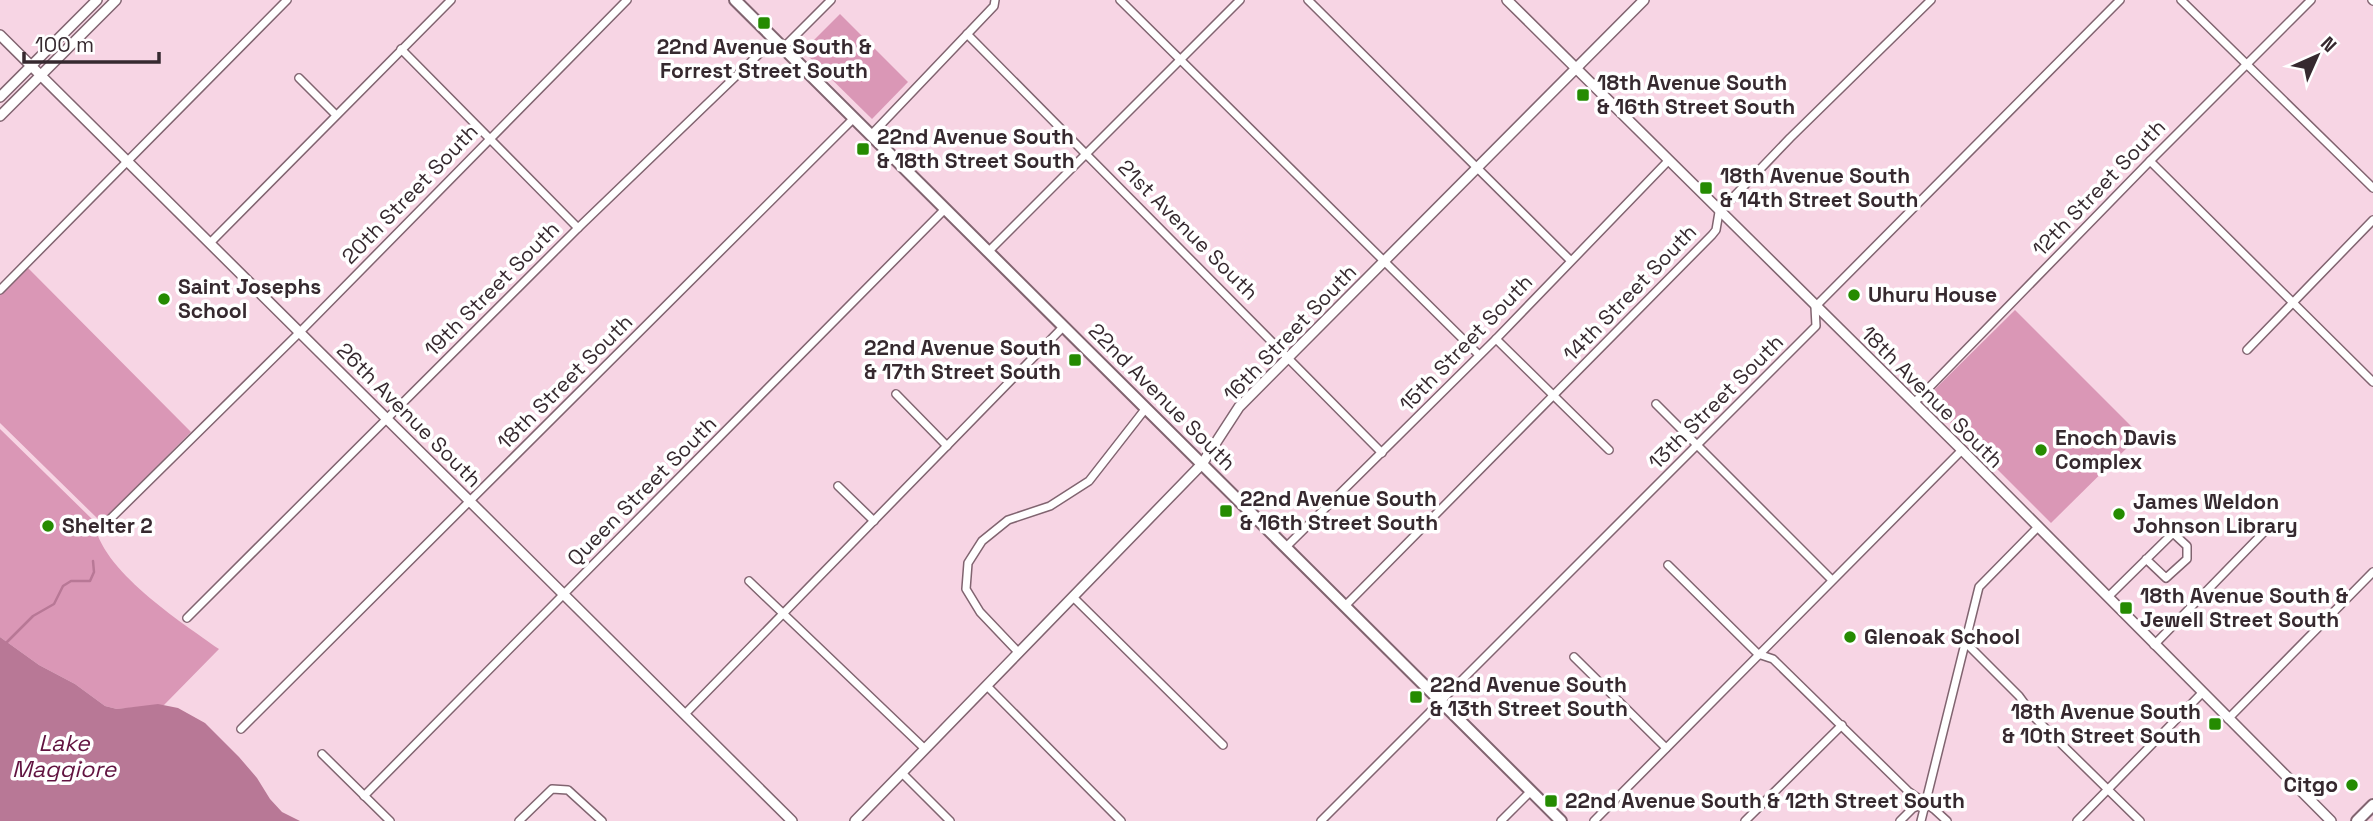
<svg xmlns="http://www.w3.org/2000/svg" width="2373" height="821" viewBox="0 0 2373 821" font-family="'Space Grotesk',sans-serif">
<rect width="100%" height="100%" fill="#f7d5e4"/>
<g fill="#da97b6">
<path d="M840 14 908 82 872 119 803 51Z"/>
<path d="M27 267 191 432 99 524 97 518 0 423V295Z"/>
<path d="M2015 310 2140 435 2051 523 1926 398Z"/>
<path d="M0 429 94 521C100 570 181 622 219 649L164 705 117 709 105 706 75 684 39 665 0 637Z"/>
</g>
<path fill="#b87896" d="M0 637 39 665 75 684 105 706 117 709 158 704 178 708 205 723 239 757 257 778 270 799 282 812 300 821H0Z"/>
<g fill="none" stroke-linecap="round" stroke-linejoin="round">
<path stroke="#b87896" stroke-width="2.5" d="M7 642 33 616 54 604 63 586 71 581H90L94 572 93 561"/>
<g stroke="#816470" stroke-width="10">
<g id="minor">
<path d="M1120 0 1478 354"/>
<path d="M1308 0 1570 260"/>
<path d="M2181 0 2373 188"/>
<path d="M2372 0 2373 1"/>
<path d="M967 34 1382 453"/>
<path d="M401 49 578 228"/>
<path d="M299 78 336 115"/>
<path d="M871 135 994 6 995 0"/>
<path d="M2150 161 2373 382"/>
<path d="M210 243 451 0"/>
<path d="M988 252 1240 0"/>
<path d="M0 290 287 0"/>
<path d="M1496 339 1609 450"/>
<path d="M2247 350 2373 220"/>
<path d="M896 394 947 446"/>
<path d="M1914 403 2150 161 2311 0"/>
<path d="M1656 404 1832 580"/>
<path d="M838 486 874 521"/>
<path d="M99 530 300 332 627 0"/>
<path d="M1286 547 1496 339 1668 161"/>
<path d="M1668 565 1758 654 1773 659 1908 791 1935 810 1947 821"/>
<path d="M749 581 925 749"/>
<path d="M1073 597 1223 745"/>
<path d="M2108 597 2173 533 2187 546V559L2166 578 2146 559"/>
<path d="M1345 606 1712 235 1716 230 1719 212 1790 138 1931 0"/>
<path d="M187 618 578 228 761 52 783 48 831 0"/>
<path d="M1965 642 2019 696 2036 719 2140 821"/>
<path d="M2154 645 2264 532"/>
<path d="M1019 653 980 612 966 589 968 563 982 541 1008 520 1050 506 1089 481 1146 408"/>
<path d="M1574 657 1666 748"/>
<path d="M987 686 1121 821"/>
<path d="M685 714 1064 326"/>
<path d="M2228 719 2373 572"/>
<path d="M241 729 854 118"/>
<path d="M322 754 390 821"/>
<path d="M902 773 950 821"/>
<path d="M364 796 945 209"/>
<path d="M519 821 552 789 568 790 602 821"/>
<path d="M1321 821 1816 326 1815 307 2120 0"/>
<path d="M1501 821 1531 791"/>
<path d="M1594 821 1962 450"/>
<path d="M1745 821 1842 725"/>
<path d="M1900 821 1913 808 1925 804"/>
<path d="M1921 821 1979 587 2038 527"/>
<path d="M2077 821 2202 693"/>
</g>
</g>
<g stroke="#816470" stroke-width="12">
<g id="tertiary">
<path d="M1507 0 1962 450 2331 821"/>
<path d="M0 35 792 821"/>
<path d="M0 97 97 0"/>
<path d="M0 116 116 0"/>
<path d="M855 821 1202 464 1239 407 1644 0"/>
</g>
</g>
<g stroke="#816470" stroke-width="14">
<g id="secondary">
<path d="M735 0 1561 821"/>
<path d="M2357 821 2373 805"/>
</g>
</g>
<use href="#minor" stroke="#fff" stroke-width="7"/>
<use href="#tertiary" stroke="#fff" stroke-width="9"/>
<use href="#secondary" stroke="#fff" stroke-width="10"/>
</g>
<g fill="#258b01" stroke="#fff" stroke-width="2.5">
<rect x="757" y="16" width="14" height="14" rx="3.5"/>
<rect x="1576" y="88" width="14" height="14" rx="3.5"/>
<rect x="856" y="142" width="14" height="14" rx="3.5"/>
<rect x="1699" y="181" width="14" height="14" rx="3.5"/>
<circle cx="1854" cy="295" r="7"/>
<circle cx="164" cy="299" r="7"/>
<rect x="1068" y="353" width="14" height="14" rx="3.5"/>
<circle cx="2041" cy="450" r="7"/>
<rect x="1219" y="504" width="14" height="14" rx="3.5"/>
<circle cx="2119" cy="514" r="7"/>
<circle cx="48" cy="526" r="7"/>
<rect x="2119" y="601" width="14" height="14" rx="3.5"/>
<circle cx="1850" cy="637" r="7"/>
<rect x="1409" y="690" width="14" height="14" rx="3.5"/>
<rect x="2208" y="717" width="14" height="14" rx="3.5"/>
<circle cx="2352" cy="785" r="7"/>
<rect x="1544" y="794" width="14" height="14" rx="3.5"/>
</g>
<g text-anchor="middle" stroke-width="7" stroke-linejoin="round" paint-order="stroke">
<g font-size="21" font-weight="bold" fill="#36292f" stroke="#fff" text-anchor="start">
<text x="764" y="54" text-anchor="middle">22nd Avenue South &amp;<tspan x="764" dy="24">Forrest Street South</tspan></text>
<text x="1597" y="90">18th Avenue South<tspan x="1597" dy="24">&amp; 16th Street South</tspan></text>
<text x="877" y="144">22nd Avenue South<tspan x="877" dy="24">&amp; 18th Street South</tspan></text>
<text x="1720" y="183">18th Avenue South<tspan x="1720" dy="24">&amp; 14th Street South</tspan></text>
<text x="178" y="294">Saint Josephs<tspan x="178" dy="24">School</tspan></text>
<text x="1868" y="302">Uhuru House</text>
<text x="1061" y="355" text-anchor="end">22nd Avenue South<tspan x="1061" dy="24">&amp; 17th Street South</tspan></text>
<text x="2055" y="445">Enoch Davis<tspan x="2055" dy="24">Complex</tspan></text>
<text x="1240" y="506">22nd Avenue South<tspan x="1240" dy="24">&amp; 16th Street South</tspan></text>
<text x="2133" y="509">James Weldon<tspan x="2133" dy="24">Johnson Library</tspan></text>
<text x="62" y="533">Shelter 2</text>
<text x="2140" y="603">18th Avenue South &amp;<tspan x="2140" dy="24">Jewell Street South</tspan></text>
<text x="1864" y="644">Glenoak School</text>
<text x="1430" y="692">22nd Avenue South<tspan x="1430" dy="24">&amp; 13th Street South</tspan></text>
<text x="2201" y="719" text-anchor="end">18th Avenue South<tspan x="2201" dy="24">&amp; 10th Street South</tspan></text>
<text x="2338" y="792" text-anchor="end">Citgo</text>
<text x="1565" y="808">22nd Avenue South &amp; 12th Street South</text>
</g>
<g font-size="21" fill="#36292f" stroke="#fff">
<text transform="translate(2099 188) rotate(-46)" y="7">12th Street South</text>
<text transform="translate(410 194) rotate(-46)" y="7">20th Street South</text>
<text transform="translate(1188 230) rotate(45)" y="7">21st Avenue South</text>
<text transform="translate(492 289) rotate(-45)" y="7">19th Street South</text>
<text transform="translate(1630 293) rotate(-46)" y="7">14th Street South</text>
<text transform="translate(1290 333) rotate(-46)" y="7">16th Street South</text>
<text transform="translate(1466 343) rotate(-46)" y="7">15th Street South</text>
<text transform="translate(565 382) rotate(-45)" y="7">18th Street South</text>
<text transform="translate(1162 397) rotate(45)" y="7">22nd Avenue South</text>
<text transform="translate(1932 397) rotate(45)" y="7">18th Avenue South</text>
<text transform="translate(1716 402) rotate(-45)" y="7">13th Street South</text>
<text transform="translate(409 415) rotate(45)" y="7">26th Avenue South</text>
<text transform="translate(642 491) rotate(-45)" y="7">Queen Street South</text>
</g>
<g font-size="23" font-style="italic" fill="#611340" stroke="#fff">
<text x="64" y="751">Lake<tspan x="64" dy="26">Maggiore</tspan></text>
</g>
</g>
<g transform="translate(2317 56) rotate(45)" stroke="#ffffff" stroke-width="5" paint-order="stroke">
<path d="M0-5L12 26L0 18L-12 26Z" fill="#36292f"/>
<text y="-10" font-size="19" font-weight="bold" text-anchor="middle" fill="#36292f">N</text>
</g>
<path d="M24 52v10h135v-10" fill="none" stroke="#36292f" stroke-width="3.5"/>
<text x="35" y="52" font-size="21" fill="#36292f" stroke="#ffffff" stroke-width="5" paint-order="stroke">100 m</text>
</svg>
